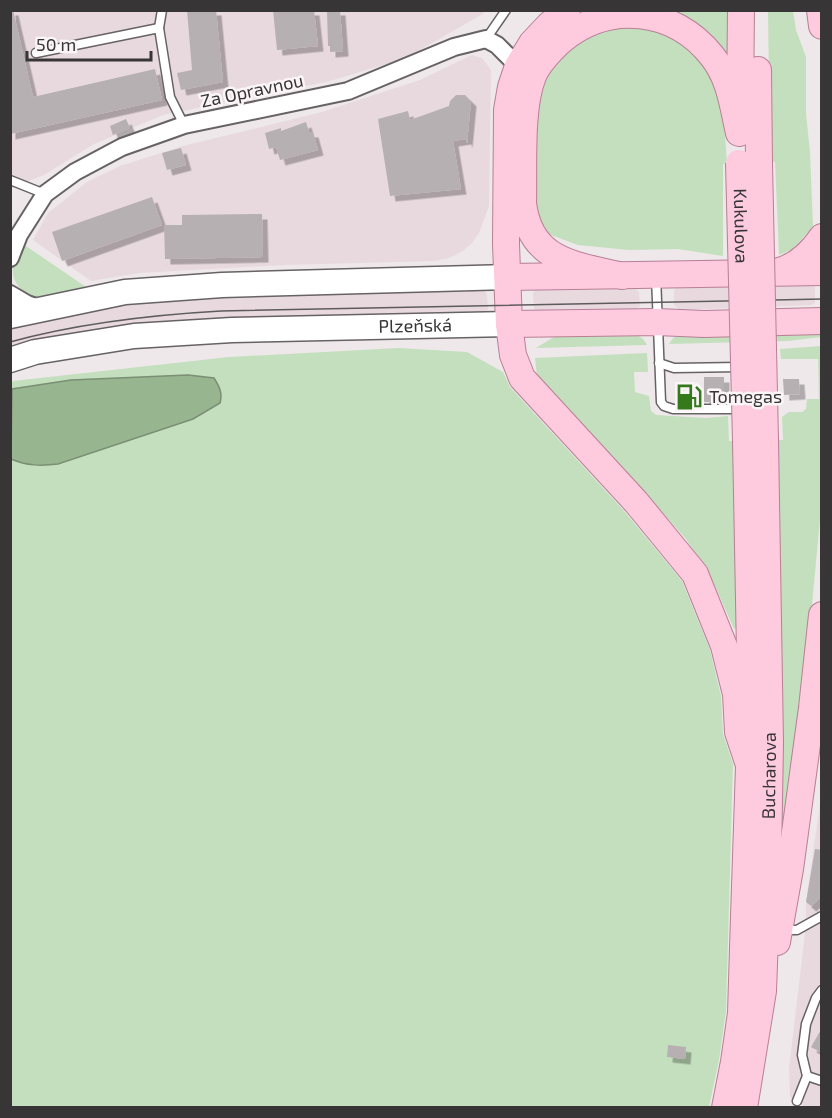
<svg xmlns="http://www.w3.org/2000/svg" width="832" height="1118" viewBox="0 0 832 1118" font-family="'Exo 2',sans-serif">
<defs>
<filter id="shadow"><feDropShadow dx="5.5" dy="5.5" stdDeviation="0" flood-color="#0004"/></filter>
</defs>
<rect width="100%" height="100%" fill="#eee8ea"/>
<g fill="#e8d9de">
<path d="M11 11H486L481 15 406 58 330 81 163 115 94 144 44 175 11 188Z"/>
<path d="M472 55 482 58 491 70 489 206 479 233 472 243 463 251 449 258 435 261 284 265 139 273 91 281 33 240 48 213 87 182 120 166 183 146 322 112 420 80Z"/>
<path d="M812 283 815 286V303L812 305 680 310 674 305V291L676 287 681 286Z"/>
<path d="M629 287 636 289 639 292 640 306 632 312 535 311 534 308 533 294 535 290 540 288Z"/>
<path d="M479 289 485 291 487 295 488 309 485 313 11 349V327L108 307 158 300 215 295Z"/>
<path d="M821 797V1107H805L790 1097 789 1069 806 925V902Z"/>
</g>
<g fill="#c4dfbd">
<path d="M670 11H735L736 69Z"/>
<path d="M768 11H793L796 30 806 57V114L810 152 813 226 793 249 779 255 775 162H770Z"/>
<path d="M620 24 671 34 711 70 724 120 727 164H723V256L678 249 629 250 578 245 548 234 543 239 531 185 535 105 545 74 577 40Z"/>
<path d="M23 244 89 289C75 292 57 299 43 298 23 297 8 281 14 261 15 255 20 249 23 244Z"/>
<path d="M821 332V337L788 341 669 344 674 337 679 335Z"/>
<path d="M636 334 643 339 647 345 536 348 557 335Z"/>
<path d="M821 346V508L802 712 780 853 776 440H783L782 417 789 412H802L806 409 807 399H819L818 359H781L780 349Z"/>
<path d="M399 348 467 352 503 372 510 387 625 512 682 581 710 650 721 696 723 734 733 764 726 1011 719 1060 709 1107H11L10 459C27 466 41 466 58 464L193 419 11 390V383L13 381 229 357Z"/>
<path d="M647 353 648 372H634L635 392 649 396 651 411 656 415 706 418 728 416 729 441H733L737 627 734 629 715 586 686 539 656 505 584 430 537 376 535 358Z"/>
</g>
<path fill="#97b68f" stroke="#7a8f74" stroke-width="1.5" d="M188 375 214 378C219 386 223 393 220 403L193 419 58 464C41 466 27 466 11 459L12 389 71 380Z"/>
<g fill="#b6b0b2" filter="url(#shadow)">
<path d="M10 10H13L33 97 155 69 162 100 10 134Z"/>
<path d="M187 10H216L223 82 181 90 177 73 192 70Z"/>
<path d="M273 10H314L318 46 277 50Z"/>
<path d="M327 10H340L343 51 330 52V46H328Z"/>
<path d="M456 95H465L471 101 467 143 466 139 453 141 461 189 390 196 378 119 408 111 410 120 449 106 450 101Z"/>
<path d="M126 119 130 128 113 135 110 126Z"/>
<path d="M306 122 309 132H313L318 150 280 160 276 147 269 149 265 133 281 128V131Z"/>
<path d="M181 148 186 165 167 170 162 153Z"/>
<path d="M152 197 162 225 62 261 52 232Z"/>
<path d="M262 214 263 257 165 259 164 225H182V215Z"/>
<rect x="704" y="377" width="20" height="25"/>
<path d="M783 379H799L800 394 784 395Z"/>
<path d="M815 849 822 850V896L811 906 806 902Z"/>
<path d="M822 1028V1053L811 1047Z"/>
<path d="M668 1045 686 1047 685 1059 667 1057Z"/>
</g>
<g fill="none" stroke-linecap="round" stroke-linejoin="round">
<g stroke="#676264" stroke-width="11">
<g id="service">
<path d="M159 28 162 10"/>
<path d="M486 39 506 10"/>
<path d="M36 53 159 28 170 97 184 125"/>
<path d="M10 180 45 194"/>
<path d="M656 276 661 402 664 406 673 409H742"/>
<path d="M659 363 674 368 740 367"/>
<path d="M781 930H797L822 916"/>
<path d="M807 1076 822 1081"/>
<path d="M797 1101 807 1076 802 1055 806 1024 816 998 822 990"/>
</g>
</g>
<g stroke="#676264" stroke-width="20">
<g id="minor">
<path d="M10 258 19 235 45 194 75 172 122 147 184 125 348 91 454 47 486 39 497 45 518 66 526 71"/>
<path d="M10 294 27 304 41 309"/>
</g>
</g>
<g stroke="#676264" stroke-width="27">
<g id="secondary">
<path d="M10 316 125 292 222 285 509 277"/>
<path id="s1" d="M10 360 35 352 134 336 232 330 509 324"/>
</g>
</g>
<g stroke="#b87f95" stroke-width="28">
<g id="primary">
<path d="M567 10 549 25 532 43 518 66 511 87 507 110 506 244 509 324 513 355 522 378 636 502 695 574 724 646 736 694 738 732 748 762"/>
<path d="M820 10 822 26"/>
<path d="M758 70 759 163"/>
<path d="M740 103 741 10"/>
<path d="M779 271C798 266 811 253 822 237"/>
<path d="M622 276C574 264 530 262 523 203 524 167 520 108 533 76 539 62 551 50 562 40 609 1 674 8 712 56 730 78 733 107 739 133"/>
<path d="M509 277 822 272"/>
<path d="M509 324 657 322 704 324 822 321"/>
<path d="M777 942 790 869 812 708 822 615"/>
<path d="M725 1108 734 1062 741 1013 744 917 751 706 746 441"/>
<path id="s2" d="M744 1108 763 991 768 859 770 743 765 440"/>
</g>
</g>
<use href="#service" stroke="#fff" stroke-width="8"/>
<use href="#minor" stroke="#fff" stroke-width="16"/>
<use href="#secondary" stroke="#fff" stroke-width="24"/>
<use href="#primary" stroke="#fecade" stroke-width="26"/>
<path stroke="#5e5b5d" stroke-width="1.5" d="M10 342C79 323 150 315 221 311L822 299"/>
<g stroke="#b87f95" stroke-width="28" stroke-linecap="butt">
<g id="primary-bridge">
<path id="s3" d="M739 163 746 441"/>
<path d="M759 163 765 440"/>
</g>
</g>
<use href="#primary-bridge" stroke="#fecade" stroke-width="26"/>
</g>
<defs>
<g id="fuel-bare" transform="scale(2.07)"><path d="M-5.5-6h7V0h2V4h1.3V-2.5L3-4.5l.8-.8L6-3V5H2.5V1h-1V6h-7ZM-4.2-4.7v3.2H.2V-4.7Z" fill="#34791c" stroke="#fbf5f7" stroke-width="2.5" paint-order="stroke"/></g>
</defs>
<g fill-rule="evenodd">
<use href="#fuel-bare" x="689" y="397"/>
</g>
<g text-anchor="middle" stroke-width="5" stroke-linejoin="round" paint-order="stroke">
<g font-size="18" fill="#373536" stroke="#fbf5f7">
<text transform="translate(252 91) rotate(-12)" y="6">Za Opravnou</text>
<text dy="6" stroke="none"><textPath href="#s3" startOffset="63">Kukulova</textPath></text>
<text dy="6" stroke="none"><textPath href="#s1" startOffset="408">Plzeňská</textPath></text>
<text dy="6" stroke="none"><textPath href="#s2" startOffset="334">Bucharova</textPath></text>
</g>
<g font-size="18" fill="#373536" stroke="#fbf5f7" text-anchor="start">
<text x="709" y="403">Tomegas</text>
</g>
</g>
<rect width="832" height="1118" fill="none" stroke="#373536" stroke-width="24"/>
<path d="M27 51v9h124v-9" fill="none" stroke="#373536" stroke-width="3"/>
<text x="36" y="51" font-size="18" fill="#373536" stroke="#fbf5f7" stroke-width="4.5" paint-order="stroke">50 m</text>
</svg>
